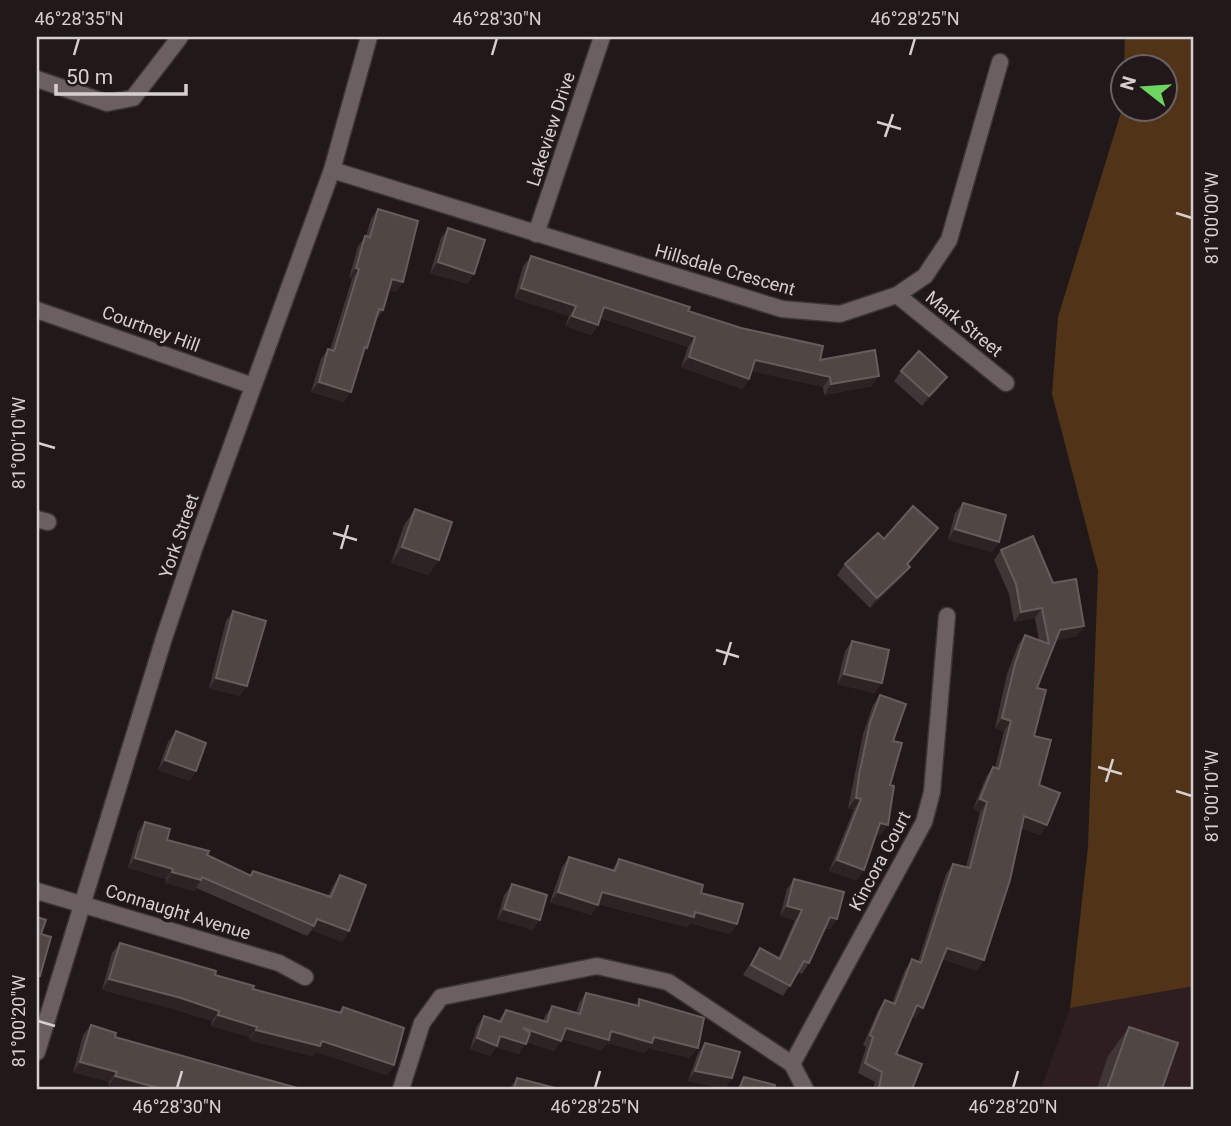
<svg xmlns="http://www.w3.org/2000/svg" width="1231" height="1126" viewBox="0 0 1231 1126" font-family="Roboto,sans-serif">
<rect width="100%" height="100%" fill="#21181a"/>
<path fill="#2e1e21" d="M1194 986V1089H1041L1070 1008Z"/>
<path fill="#513318" d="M1125 37H1194V986L1070 1008 1088 846 1098 571 1052 394 1058 317 1122 109V92V108H1164V66H1124Z"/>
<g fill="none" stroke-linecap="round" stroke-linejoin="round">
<g stroke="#3c3536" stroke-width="19">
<g id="minor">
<path d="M37 79 107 103 133 98 180 37"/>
<path d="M332 170 782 309 840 314 897 295 925 276 949 240 1000 62"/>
<path d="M536 234 602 37"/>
<path d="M897 295 1006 383"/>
<path d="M37 310 253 386"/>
<path d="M37 519 48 522"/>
<path d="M37 891 279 963 305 977"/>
<path d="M37 1052 164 638 194 549 332 170 369 37"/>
<path d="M792 1064 924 822 932 792 947 616"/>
<path d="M401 1089 422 1023 441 997 597 966 668 982 792 1064 805 1089"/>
</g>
</g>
<use href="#minor" stroke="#6b5f61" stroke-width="16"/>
</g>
<g fill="#403635">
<path d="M378 209 403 282 396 292 389 290 383 310 376 320 344 402 311 392 321 359 328 349 330 350 352 279 349 278 358 246 366 236 371 219Z"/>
<path d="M448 228 474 274 467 284 430 273 441 238Z"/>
<path d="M531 256 688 311 820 360 872 386 824 395 823 387 752 371 749 379 742 389 681 367 688 347 600 318 598 325 591 335 565 326 569 316 514 298 523 266Z"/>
<path d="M901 371 940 387 922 406 894 381Z"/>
<path d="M963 503 999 542 992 552 948 540 955 513Z"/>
<path d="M415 509 439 560 428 575 391 563 404 525Z"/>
<path d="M938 528 931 538 908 565 910 567 902 577 870 608 837 575 845 564 884 539Z"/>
<path d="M1001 550 1053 583 1084 626 1077 636 1056 640 1037 688 1034 736 1039 785 1047 825 1040 835 1021 828 977 971 942 959 916 1018 912 1016 896 1054 912 1089H873L875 1082 858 1073 866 1047 863 1045 878 1010 885 1000 892 1003 905 970 912 959 918 962 946 874 953 864 966 867 980 812 973 809 986 777 993 767 995 768 1004 731 995 728 1007 674 1018 645 1025 635 1039 640 1035 618 1014 622 1009 594 994 560Z"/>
<path d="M233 611 240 696 209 688 226 621Z"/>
<path d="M852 641 882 683 874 693 837 684 845 651Z"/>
<path d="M880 695 893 741 888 825 880 835 876 834 864 870 856 880 829 871 854 809 848 808 863 734 873 705Z"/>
<path d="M176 731 196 771 189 781 158 770 168 742Z"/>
<path d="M145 822 167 840 207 855 249 875 253 871 328 896 333 886 340 875 349 931 342 942 312 930 307 936 196 888 194 891 165 883 166 879 128 868 138 832Z"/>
<path d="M569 857 612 870 619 859 701 893 737 924 730 934 690 923 687 927 598 904 591 915 550 902 562 867Z"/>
<path d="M794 879 837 919 830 929 825 928 809 963 802 974 798 972 783 996 743 975 760 948 778 958 795 920 780 916 787 889Z"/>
<path d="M512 884 533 930 497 919 504 895Z"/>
<path d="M120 943 215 975 253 989 339 1012 343 1007 394 1065 387 1075 316 1052 313 1056 249 1040 250 1037 211 1026 212 1021 174 1009 102 990 112 953Z"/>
<path d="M586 993 636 1005 639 999 690 1058 648 1048 645 1053 607 1043 601 1050 562 1039 554 1051 526 1042 519 1054 496 1047 490 1056 470 1049 477 1026 484 1016 498 1021 506 1010 543 1021 545 1016 552 1006 576 1013 579 1003Z"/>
<path d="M91 1025 115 1037 301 1089H118L108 1086 109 1082 73 1072 83 1035Z"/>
<path d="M1129 1027 1162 1089H1097L1108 1056Z"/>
<path d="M705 1043 725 1089 688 1081 698 1053Z"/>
<path d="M517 1078 559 1089H509Z"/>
</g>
<g fill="#2d2323">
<path d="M438 262 474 274 467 284 430 273Z"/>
<path d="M356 268 359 269 352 279 349 278Z"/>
<path d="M392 279 403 282 396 292 385 289Z"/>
<path d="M521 288 576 306 569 316 514 298Z"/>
<path d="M604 307 695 337 688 347 597 317Z"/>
<path d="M572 316 598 325 591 335 565 326Z"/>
<path d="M689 357 749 379 742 389 681 367Z"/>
<path d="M755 360 830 377 823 387 748 370Z"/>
<path d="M879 376 872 386 824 395 831 384Z"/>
<path d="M947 377 940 387 922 406 929 396Z"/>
<path d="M319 382 351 392 344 402 311 392Z"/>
<path d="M938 528 931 538 900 574 907 564Z"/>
<path d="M955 529 999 542 992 552 948 540Z"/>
<path d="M402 547 439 560 428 575 391 563Z"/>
<path d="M910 567 902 577 870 608 877 598Z"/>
<path d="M1042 608 1035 618 1014 622 1021 612Z"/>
<path d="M1084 626 1077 636 1053 641 1060 630Z"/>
<path d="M844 674 882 683 874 693 837 684Z"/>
<path d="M216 678 247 686 240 696 209 688Z"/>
<path d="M1002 718 1011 721 1004 731 995 728Z"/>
<path d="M165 760 196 771 189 781 158 770Z"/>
<path d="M856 798 861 799 854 809 848 808Z"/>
<path d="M980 799 987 802 980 812 973 809Z"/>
<path d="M1024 816 1047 825 1040 835 1017 826Z"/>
<path d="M880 823 888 825 880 835 873 833Z"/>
<path d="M135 858 173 869 166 879 128 868Z"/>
<path d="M837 860 864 870 856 880 829 871Z"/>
<path d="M172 872 201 880 194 891 165 883Z"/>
<path d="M558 892 598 905 591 915 550 902Z"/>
<path d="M602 892 695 912 737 924 730 934 690 923 687 927 595 903Z"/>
<path d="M787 906 802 910 795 920 780 916Z"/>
<path d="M504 909 540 920 533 930 497 919Z"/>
<path d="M830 917 837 919 830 929 823 928Z"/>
<path d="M317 919 349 931 342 942 312 930Z"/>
<path d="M947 948 984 960 977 971 939 958Z"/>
<path d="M109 979 181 998 219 1011 212 1021 174 1009 102 990Z"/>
<path d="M917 1005 923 1008 916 1018 910 1015Z"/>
<path d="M218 1015 257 1027 250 1037 211 1026Z"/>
<path d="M523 1028 561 1041 554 1051 516 1038Z"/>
<path d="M566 1028 611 1031 654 1037 698 1048 690 1058 648 1048 645 1053 607 1043 601 1050 559 1038Z"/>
<path d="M256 1030 322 1041 394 1065 387 1075 316 1052 313 1056 249 1040Z"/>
<path d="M500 1036 526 1044 519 1054 496 1047 490 1056 470 1049 477 1038Z"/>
<path d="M80 1062 117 1072 109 1082 73 1072Z"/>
<path d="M695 1071 732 1078 725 1089 688 1081Z"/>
<path d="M115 1076 162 1089H118L108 1086Z"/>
</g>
<g fill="#504745" stroke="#655c5b" stroke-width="2">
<path d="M378 209 418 221 403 282 392 279 383 310 379 309 367 348 365 347 351 392 319 382 328 349 334 351 359 269 356 268 365 236 370 237Z"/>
<path d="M448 228 485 240 474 274 438 262Z"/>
<path d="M531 256 690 307 688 311 741 328 823 346 820 360 875 350 879 376 831 384 830 377 755 360 749 379 689 357 695 337 604 307 598 325 572 316 576 306 521 288Z"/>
<path d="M919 351 947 377 929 396 901 371Z"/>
<path d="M963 503 1006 515 999 542 955 529Z"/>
<path d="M913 506 938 528 907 564 910 567 877 598 845 564 878 533 884 539Z"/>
<path d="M415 509 452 522 439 560 402 547Z"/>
<path d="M1033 536 1053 583 1076 579 1084 626 1060 630 1037 688 1046 690 1034 736 1051 740 1039 785 1060 793 1047 825 1024 816 1010 880 984 960 947 948 923 1008 917 1005 896 1054 922 1064 912 1089H883L879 1088 882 1072 865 1063 873 1037 870 1035 885 1000 895 1004 912 959 921 963 953 864 970 868 987 802 980 799 993 767 999 769 1011 721 1002 718 1015 664 1025 635 1049 644 1042 608 1021 612 1016 584 1001 550Z"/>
<path d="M233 611 266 621 247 686 216 678Z"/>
<path d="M852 641 889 650 882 683 844 674Z"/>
<path d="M880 695 906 704 893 741 902 743 890 785 894 786 888 825 880 823 864 870 837 860 861 799 856 798 859 775 870 723Z"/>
<path d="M176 731 206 743 196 771 165 760Z"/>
<path d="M145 822 170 829 167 840 209 851 207 855 251 876 253 871 331 897 340 875 366 885 349 931 317 919 314 926 202 877 201 880 172 872 173 869 135 858Z"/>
<path d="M569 857 615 871 619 859 703 885 701 893 743 904 737 924 695 912 694 917 602 892 598 905 558 892Z"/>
<path d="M794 879 844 892 837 919 830 917 809 963 804 961 790 986 751 965 760 948 780 959 802 910 787 906Z"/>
<path d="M512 884 547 895 540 920 504 909Z"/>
<path d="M37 917 46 920 41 934 51 937 40 976H37Z"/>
<path d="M120 943 216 971 215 975 254 986 253 989 341 1013 343 1007 404 1028 394 1065 322 1041 320 1046 256 1030 257 1027 218 1015 219 1011 181 998 109 979Z"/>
<path d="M586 993 639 1006V999L704 1018 698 1048 654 1037 652 1043 611 1031 609 1040 566 1028 561 1041 523 1028 530 1033 526 1044 500 1036 497 1046 477 1038 484 1016 501 1022 506 1010 547 1022 552 1006 580 1014Z"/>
<path d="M91 1025 116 1033 115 1037 301 1089H162L115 1076 117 1072 80 1062Z"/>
<path d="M1129 1027 1178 1043 1162 1089H1107Z"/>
<path d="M705 1043 740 1052 732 1078 695 1071Z"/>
<path d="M744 1077 775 1085 774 1089H739Z"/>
<path d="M517 1078 559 1089H514Z"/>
</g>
<path fill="none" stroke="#d6cfd0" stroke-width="2.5" d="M74 55 79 38M492 55 497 38M910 55 915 38M877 122 901 129M885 137 893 114M1176 213 1192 218M38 443 55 448M333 533 357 540M341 549 348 525M716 650 739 657M724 665 731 642M1098 767 1122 774M1106 782 1113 759M1176 791 1192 796M38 1021 55 1026M177 1088 182 1071M595 1088 600 1071M1013 1088 1018 1071"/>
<g text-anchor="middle" stroke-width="7" stroke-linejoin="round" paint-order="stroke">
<g font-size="18" fill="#d6cfd0" stroke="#21181a">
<text transform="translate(551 129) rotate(-72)" y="6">Lakeview Drive</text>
<text transform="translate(725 270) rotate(16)" y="6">Hillsdale Crescent</text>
<text transform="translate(964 324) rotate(39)" y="6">Mark Street</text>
<text transform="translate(151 329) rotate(20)" y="6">Courtney Hill</text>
<text transform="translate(179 536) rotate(-71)" y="6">York Street</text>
<text transform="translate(880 861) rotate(-62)" y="6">Kincora Court</text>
<text transform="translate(178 912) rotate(17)" y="6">Connaught Avenue</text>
</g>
</g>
<rect width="1231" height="1126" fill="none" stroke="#21181a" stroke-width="77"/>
<g transform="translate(1144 88) rotate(287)"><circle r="33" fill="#21181a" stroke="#696163" stroke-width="2"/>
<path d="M0-5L12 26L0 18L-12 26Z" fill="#6dd361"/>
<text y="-10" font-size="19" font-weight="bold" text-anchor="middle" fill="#d6cfd0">N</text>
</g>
<path d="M56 84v10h130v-10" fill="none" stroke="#d6cfd0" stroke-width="3.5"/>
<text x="66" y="84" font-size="21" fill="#d6cfd0" stroke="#21181a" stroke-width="5" paint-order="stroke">50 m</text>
<rect x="38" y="38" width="1154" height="1050" fill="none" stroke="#d6cfd0" stroke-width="2.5"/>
<g font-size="18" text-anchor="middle" fill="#d6cfd0">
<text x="79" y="25">46°28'35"N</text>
<text x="497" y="25">46°28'30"N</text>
<text x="915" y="25">46°28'25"N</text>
<text transform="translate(1212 218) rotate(-90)" y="6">81°00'00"W</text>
<text transform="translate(19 443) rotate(-90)" y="6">81°00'10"W</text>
<text transform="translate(1212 796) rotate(-90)" y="6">81°00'10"W</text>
<text transform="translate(19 1021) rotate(-90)" y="6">81°00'20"W</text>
<text x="177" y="1113">46°28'30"N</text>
<text x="595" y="1113">46°28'25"N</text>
<text x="1013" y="1113">46°28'20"N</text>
</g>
</svg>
